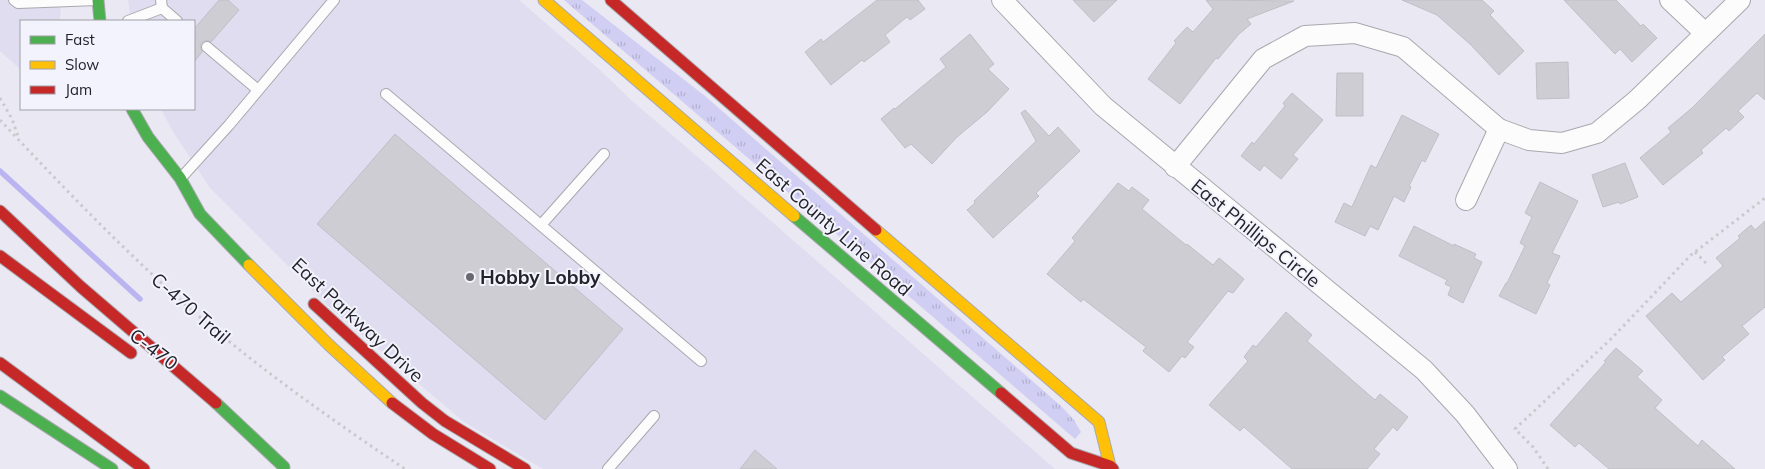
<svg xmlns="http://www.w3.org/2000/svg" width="1765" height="469" viewBox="0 0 1765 469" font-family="Mulish,sans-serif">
<defs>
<pattern id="grass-tufts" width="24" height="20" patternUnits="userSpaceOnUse" patternTransform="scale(1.25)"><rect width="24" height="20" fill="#d1cef4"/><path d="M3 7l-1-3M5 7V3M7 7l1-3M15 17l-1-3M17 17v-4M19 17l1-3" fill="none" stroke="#b3b1d1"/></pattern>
</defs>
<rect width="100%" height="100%" fill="#eae8f2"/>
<g fill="#dfddef">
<path d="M0 0H61L60 21H21V70L0 51Z"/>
<path d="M128 0H519L601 71 632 101 685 146 1055 469H543L464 422 327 305 210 188 172 130 161 109H194V21H131Z"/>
</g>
<path fill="url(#grass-tufts)" d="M564 0H582L705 96 1061 406 1074 420 1081 432 1075 439Z"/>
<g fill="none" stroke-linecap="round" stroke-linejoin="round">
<path stroke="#bab4f0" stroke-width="5.5" d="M0 171 140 299"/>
</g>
<g fill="#cecdd4" stroke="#c0bfc7">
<path d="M219 0H228L239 10 211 42 208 40 202 42 200 46 202 52 194 62V29Z"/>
<path d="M877 0H918L925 9 910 20 907 17 885 35 890 42 864 62 862 60 831 85 805 52 821 39 823 42Z"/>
<path d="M1073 0H1117L1094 22Z"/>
<path d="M1206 0 1294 1 1247 19 1251 24 1239 34 1218 59 1216 58 1180 104 1148 79 1176 43 1174 41 1187 27 1193 32 1213 9Z"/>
<path d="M1402 0H1482L1494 11 1490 15 1524 51 1499 75 1471 45 1437 15Z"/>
<path d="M1564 0H1616L1641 26 1643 24 1657 38 1632 62 1620 49 1615 54Z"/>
<path d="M970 34 994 64 988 69 1009 89 987 112 957 137 932 164 911 144 905 148 881 119 894 108 895 109 946 67 940 59Z"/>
<path d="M1765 34V100L1757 93 1738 111 1744 117 1729 131 1726 128 1701 150 1703 153 1663 185 1640 158 1671 132 1668 128 1692 108Z"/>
<path d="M1568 62 1569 98 1537 99 1536 63Z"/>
<path d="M1337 73H1363V116H1336Z"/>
<path d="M1292 93 1323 120 1293 155 1298 159 1281 179 1264 165 1260 171 1241 156 1252 142 1254 144 1285 106 1283 103Z"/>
<path d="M1025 110 1049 136 1058 127 1080 151 1036 193 1039 196 993 238 967 210 975 203 974 201 1036 141 1021 113Z"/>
<path d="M1402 115 1439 134 1425 162 1422 160 1409 186 1411 187 1404 202 1394 196 1378 230 1370 226 1365 236 1335 222 1344 203 1352 207 1371 165 1376 168Z"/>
<path d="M395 134 623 329 545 420 317 224Z"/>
<path d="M1625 163 1638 197 1620 204 1619 202 1603 207 1592 175Z"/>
<path d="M1540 182 1578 201 1552 253 1560 256 1547 283 1550 285 1536 314 1499 296 1506 283H1507L1525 246 1520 243 1532 217 1525 213Z"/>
<path d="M1118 183 1129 191 1132 187 1149 200 1142 209 1186 245 1187 244 1213 265 1219 258 1244 279 1233 293 1228 291 1187 342 1194 347 1185 358 1182 356 1169 372 1143 351 1146 347 1083 299 1081 302 1047 274 1075 241 1072 238Z"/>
<path d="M1765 221V307L1742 326 1749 334 1722 357 1725 360 1703 380 1646 316 1672 293 1681 302 1723 266 1716 258 1740 238 1738 236 1751 225 1755 230Z"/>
<path d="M1414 226 1454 246V244L1476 254 1474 258 1482 262 1463 303 1448 295 1451 287 1445 284 1447 280 1399 256Z"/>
<path d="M1286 312 1312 335 1307 341 1375 400 1380 394 1408 417 1397 431 1393 427 1374 449 1380 454 1367 469H1292L1244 427 1240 431 1209 405 1248 361 1244 357 1253 345 1256 347Z"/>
<path d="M1616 348 1643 371 1637 377 1662 400 1655 408 1698 446 1702 440 1735 469H1609L1579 443 1575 447 1550 425 1606 362 1604 361Z"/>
<path d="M755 450 777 469H740Z"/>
</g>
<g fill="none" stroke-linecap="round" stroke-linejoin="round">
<g stroke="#a9a8ae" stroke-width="12">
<g id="lane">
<path d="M14 0 18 3 97 0"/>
<path d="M161 0 162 8 177 21"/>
<path d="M128 21 162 8"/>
<path d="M207 47 258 90"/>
<path d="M386 94 701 361"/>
<path d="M181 178 229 125 334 0"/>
<path d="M541 225 604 154"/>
<path d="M608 469 654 416"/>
</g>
</g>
<g stroke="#a9a8ae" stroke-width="22">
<g id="street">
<path d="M1002 0 1103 106 1424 370 1465 414 1507 469"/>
<path d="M1670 0 1705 33"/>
<path d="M1175 167 1263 59 1305 36 1355 33 1403 47 1499 129 1529 140 1562 143 1597 133 1637 100 1740 0"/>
<path d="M1466 200 1499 129"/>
</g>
</g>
<g stroke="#a9a8ae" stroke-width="13">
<g id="fast">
<path d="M98 0 100 21"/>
<path d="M132 109 148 137 180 178 200 214 249 265"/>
<path d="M794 216 1001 393"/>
<path d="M0 396 112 469"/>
<path d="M216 403 284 467"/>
</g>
</g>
<g stroke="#a9a8ae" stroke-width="13">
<g id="slow">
<path d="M544 0 794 216"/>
<path d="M876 230 1099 422 1110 466"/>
<path d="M249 265 329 345 392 403"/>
</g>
</g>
<g stroke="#a9a8ae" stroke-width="13">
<g id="jam">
<path d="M611 0 876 230"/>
<path d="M0 211 81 287 216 403"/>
<path d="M0 256 131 353"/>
<path d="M314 304 422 403 445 421 525 469"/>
<path d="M0 363 144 469"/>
<path d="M1001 393 1071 453 1110 466 1113 469"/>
<path d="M392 403 433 434 490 469"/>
</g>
</g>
<g stroke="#cacacd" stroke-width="3" stroke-dasharray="2.5 4" stroke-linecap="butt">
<path d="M0 98 12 119 19 139"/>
<path d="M0 120C60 184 120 247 186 305 254 365 329 418 405 469"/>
<path d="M1695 252 1706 263"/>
<path d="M1548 469 1533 447 1515 429 1612 338 1691 255 1765 198"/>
</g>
<use href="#lane" stroke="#fcfcfd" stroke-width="10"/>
<use href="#street" stroke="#fcfcfd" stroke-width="20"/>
<use href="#fast" stroke="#4caf50" stroke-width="11"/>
<use href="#slow" stroke="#ffc107" stroke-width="11"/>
<use href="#jam" stroke="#c62828" stroke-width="11"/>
</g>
<circle fill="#69686f" stroke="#f3f3fd" stroke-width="2" cx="470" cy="277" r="5"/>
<g text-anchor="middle" stroke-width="4" stroke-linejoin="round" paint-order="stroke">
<g font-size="19" fill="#232329" stroke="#f3f3fd">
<text transform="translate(834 227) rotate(41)" y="7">East County Line Road</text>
<text transform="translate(1256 233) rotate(39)" y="7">East Phillips Circle</text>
<text transform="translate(191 308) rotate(41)" y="7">C-470 Trail</text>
<text transform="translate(358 320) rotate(43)" y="7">East Parkway Drive</text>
<text transform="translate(154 349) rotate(37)" y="7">C-470</text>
</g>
<g font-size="19" font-weight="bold" fill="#232329" stroke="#f3f3fd" text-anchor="start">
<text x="480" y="284">Hobby Lobby</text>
</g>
</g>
<rect x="20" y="20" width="175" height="90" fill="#f3f3fd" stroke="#a0a0a8"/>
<rect x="30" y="36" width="25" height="8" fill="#4caf50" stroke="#a0a0a8"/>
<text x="65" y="45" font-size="15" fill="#232329">Fast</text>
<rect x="30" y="61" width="25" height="8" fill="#ffc107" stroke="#a0a0a8"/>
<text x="65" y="70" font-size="15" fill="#232329">Slow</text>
<rect x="30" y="86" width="25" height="8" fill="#c62828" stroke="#a0a0a8"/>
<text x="65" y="95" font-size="15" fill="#232329">Jam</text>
</svg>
